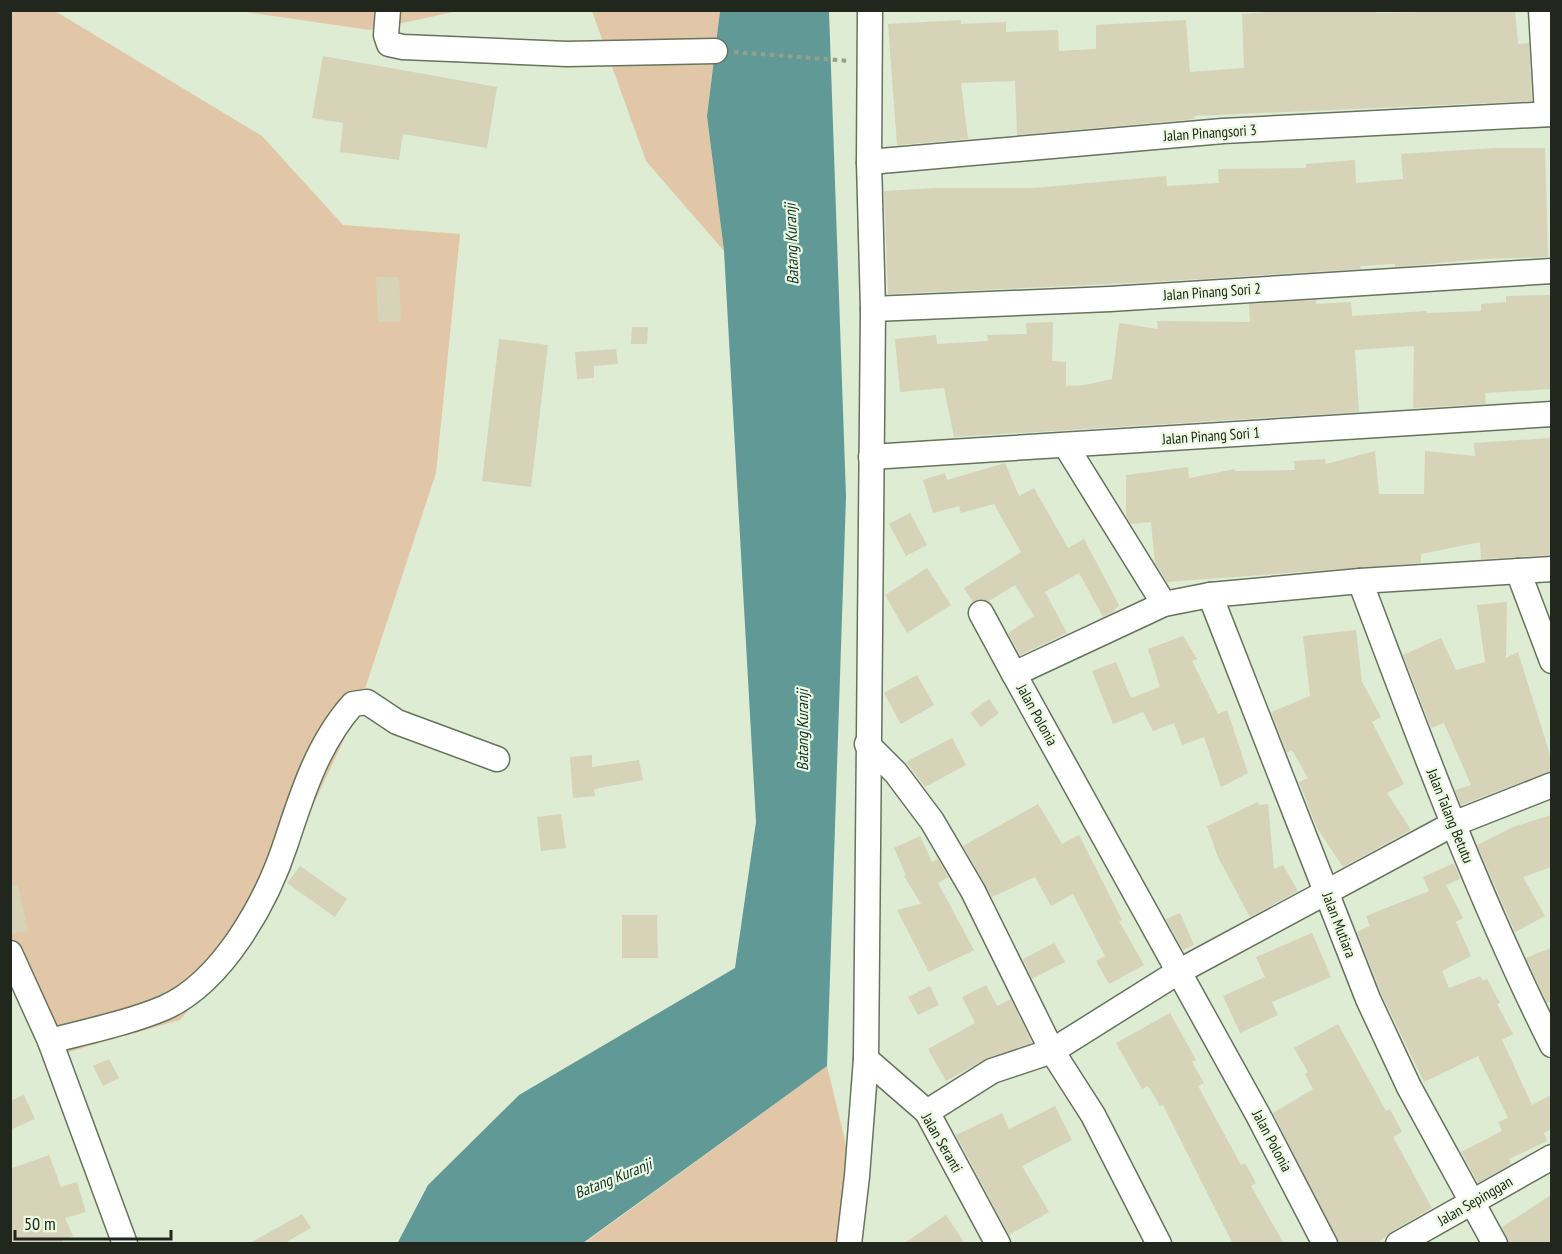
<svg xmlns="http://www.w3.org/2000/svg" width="1562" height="1254" viewBox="0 0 1562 1254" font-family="'PT Sans Narrow',sans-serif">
<rect width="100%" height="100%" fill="#ddecd3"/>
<g fill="#e1c7a7">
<path d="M10 11H55L262 136 343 225 460 234 436 473 358 710 252 935 180 1020 48 1058 10 943Z"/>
<path d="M239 11H458L370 30Z"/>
<path d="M592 11H720L707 116 724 251 646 161Z"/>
<path d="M827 1066 848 1153 844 1243 583 1244Z"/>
</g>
<path fill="#619996" d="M720 11H829L846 497 827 1066 583 1243 397 1244 428 1185 519 1095 735 968 756 822 724 251 707 116Z"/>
<g fill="#d6d3b8">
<path d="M1295 10H1376V13L1515 10 1518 44 1529 43 1532 101 1194 116 1195 119 1017 135 1015 81 961 83 968 139 897 145 888 24 961 20V24L1006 22V32L1058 30 1059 51 1096 49V25L1186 20 1190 72 1244 68 1242 14Z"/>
<path d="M323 56 497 87 487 148 403 134 399 160 340 152 343 123 312 118Z"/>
<path d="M1495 148H1545L1548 257 1483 259 1395 267V264L1360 266 1361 269 1132 283 888 294 884 191 935 188H1033L1166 176 1167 186 1219 183 1218 169 1306 168V164L1355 160 1356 183 1403 179 1401 154Z"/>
<path d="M376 277H399L401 322H378Z"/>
<path d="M1551 295V389L1485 393 1486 404 1413 408 1414 346 1355 350 1359 412 954 437 944 388 900 392 895 339 936 335 937 344 988 341 987 335 1027 334 1026 323 1053 322 1052 361 1066 362V386L1085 385 1112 379 1119 323 1158 329 1157 321 1250 322 1249 304 1316 300V304L1351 302 1352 316 1426 311 1427 313 1481 311V304L1506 302V296Z"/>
<path d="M632 327H648L647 344H631Z"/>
<path d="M499 339 548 345 531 487 482 481Z"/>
<path d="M616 349 618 364 594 366V378L577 379 575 352Z"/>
<path d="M1551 438V555L1481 559 1480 542 1421 554V563L1167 582 1155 563 1151 522 1131 524 1126 516V475L1188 467 1189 478 1235 469V471L1295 470 1294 461 1325 459 1326 464 1375 451 1379 494H1424L1425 451 1475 456 1474 443Z"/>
<path d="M1005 463 1019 496 1034 488 1068 548 1084 539 1119 605 1113 612 1103 617 1079 573 1045 592 1067 633 1020 655 1008 633 1034 616 1015 585 989 601 981 599 973 602 964 588 1021 552 994 504 961 513 959 506 933 513 923 480 945 473 947 480Z"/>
<path d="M910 513 927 545 906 556 889 524Z"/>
<path d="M927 568 951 605 907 633 885 595Z"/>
<path d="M1507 602 1506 658 1518 652 1551 758V771L1461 805 1455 790 1471 785 1444 723 1431 728 1403 655 1441 638 1456 670 1485 662 1477 605Z"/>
<path d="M1356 630 1362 682 1381 717 1372 722 1404 784 1387 793 1411 830 1343 867 1317 828 1299 782 1308 778 1292 750 1287 753 1271 712 1310 696 1303 636Z"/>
<path d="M1183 636 1197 659 1192 661 1218 714 1227 710 1248 773 1221 787 1204 737 1182 745 1174 723 1153 731 1143 712 1113 724 1092 671 1116 662 1131 698 1160 687 1148 649Z"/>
<path d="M917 675 934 705 901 724 884 693Z"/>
<path d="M989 699 999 713 981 727 970 713Z"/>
<path d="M952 738 966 765 925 787 906 762Z"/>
<path d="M592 755V767L639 760 643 780 594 789 595 796 573 798 570 757Z"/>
<path d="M1258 802 1259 805 1268 804 1274 869 1283 865 1298 891 1250 917 1218 857 1207 826Z"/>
<path d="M1038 804 1062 844 1079 835 1122 920 1119 921 1144 965 1109 984 1096 961 1105 956 1073 894 1051 906 1035 877 992 897 963 846Z"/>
<path d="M561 814 566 848 541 851 537 817Z"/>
<path d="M1551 815V867L1523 877 1545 916 1515 932 1477 845 1513 827Z"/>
<path d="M920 836 932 862 938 859 948 877 938 883 974 950 929 972 897 910 921 904 904 876 906 875 894 848Z"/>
<path d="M1454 863 1460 879 1446 885 1463 918 1456 922 1471 956 1442 971 1449 988 1480 976 1483 981 1487 979 1500 1003 1497 1004 1513 1034 1502 1040 1532 1105 1551 1095V1129L1544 1133 1547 1141 1509 1159 1511 1164 1478 1183 1461 1152 1502 1131 1498 1122 1508 1118 1478 1056 1424 1082 1381 993 1357 932 1370 926 1366 916 1429 891 1423 877Z"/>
<path d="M300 866 347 899 335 917 287 883Z"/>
<path d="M10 885H18L28 931 10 934Z"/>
<path d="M1180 913 1194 945 1183 950 1166 919Z"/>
<path d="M622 915H657L658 958H622Z"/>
<path d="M1312 933 1331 977 1272 1002 1278 1015 1240 1033 1223 996 1265 977 1256 957Z"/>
<path d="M1054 943 1065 962 1032 979 1023 959Z"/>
<path d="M1551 948V1001L1547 1003 1526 958Z"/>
<path d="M986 985 997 1006 1011 999 1032 1043 987 1058 946 1081 928 1049 975 1023 962 997Z"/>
<path d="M930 986 939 1005 918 1015 908 997Z"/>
<path d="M1170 1013 1196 1060 1192 1062 1204 1083 1198 1086 1241 1165 1245 1163 1256 1183 1251 1186 1284 1244H1233L1163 1105 1160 1106 1148 1086 1142 1089 1116 1043Z"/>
<path d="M1338 1024 1386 1111 1390 1109 1402 1132 1393 1137 1432 1208 1391 1232 1376 1244H1339L1273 1113 1313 1089 1305 1074 1308 1072 1294 1048Z"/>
<path d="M109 1059 119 1078 103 1086 93 1066Z"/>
<path d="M24 1095 35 1119 10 1130V1101Z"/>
<path d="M1055 1106 1072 1140 1022 1166 1049 1212 1009 1235 956 1135 1002 1113 1009 1129Z"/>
<path d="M49 1155 61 1187 77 1182 86 1212 65 1218 73 1236 62 1240 64 1244H10V1169Z"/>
<path d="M1551 1195V1244H1509L1502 1227Z"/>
<path d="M302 1214 311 1228 283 1244H248Z"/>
<path d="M946 1215 965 1244H903Z"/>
</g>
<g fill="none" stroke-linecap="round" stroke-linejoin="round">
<g stroke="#66735d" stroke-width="27">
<g id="minor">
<path d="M388 10 386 35 389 44 403 47 567 54 715 51"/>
<path d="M1541 10 1547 114"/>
<path d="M869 162 1223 131 1552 114"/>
<path d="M873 309 1110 299 1552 271"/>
<path d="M1066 446 1164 604"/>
<path d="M871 457 1552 414"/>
<path d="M1518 571 1552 661"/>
<path d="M1360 581C1419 738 1477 895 1552 1045"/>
<path d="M1210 595 1368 999 1409 1087 1495 1244"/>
<path d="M981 613 1014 674"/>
<path d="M867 744 896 773 932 821 973 891 1052 1051 1093 1115 1159 1244"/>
<path d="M10 953 50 1041 125 1244"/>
<path d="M50 1041C88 1031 128 1023 164 1008 223 982 267 901 286 843 302 794 318 743 353 704L367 702 397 722 497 759"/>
<path d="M866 1059 927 1112 998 1244"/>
<path d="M927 1112 992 1071 1052 1051 1178 972 1453 824 1552 785"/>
<path d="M849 1244 857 1176 866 1059 873 309 869 162 870 10"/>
<path d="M1325 1244 1258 1115 1014 674 1164 604 1210 595 1360 581 1552 569"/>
<path d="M1398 1244 1552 1157"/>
</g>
</g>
<path stroke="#94a08d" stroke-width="4" stroke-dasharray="4.5 4.5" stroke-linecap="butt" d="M734 52 850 61"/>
<use href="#minor" stroke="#fff" stroke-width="24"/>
</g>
<g text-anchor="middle" stroke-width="4.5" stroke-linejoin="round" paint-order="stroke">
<g font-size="15" fill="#21271d" stroke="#ebf9e0">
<text transform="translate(1210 133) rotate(-4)" y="5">Jalan Pinangsori 3</text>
<text transform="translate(1212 292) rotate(-4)" y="5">Jalan Pinang Sori 2</text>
<text transform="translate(1211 436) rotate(-4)" y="5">Jalan Pinang Sori 1</text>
<text transform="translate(1037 715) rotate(61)" y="5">Jalan Polonia</text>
<text transform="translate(1450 816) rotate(68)" y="5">Jalan Talang Betutu</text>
<text transform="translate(1339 925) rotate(69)" y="5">Jalan Mutiara</text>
<text transform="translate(1272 1141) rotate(62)" y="5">Jalan Polonia</text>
<text transform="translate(942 1143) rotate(60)" y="5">Jalan Seranti</text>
<text transform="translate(1475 1201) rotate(-30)" y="5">Jalan Sepinggan</text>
</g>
<g font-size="16" font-style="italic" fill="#143231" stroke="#ebf9e0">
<text transform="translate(791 244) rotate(-92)" y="6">Batang Kuranji</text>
<text transform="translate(802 730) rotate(-90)" y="6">Batang Kuranji</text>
<text transform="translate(613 1178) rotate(-22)" y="6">Batang Kuranji</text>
</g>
</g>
<rect width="1562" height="1254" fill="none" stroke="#21271d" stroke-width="24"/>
<path d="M15 1230v9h156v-9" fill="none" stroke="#21271d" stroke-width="3"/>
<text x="24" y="1230" font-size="18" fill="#21271d" stroke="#ebf9e0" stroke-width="4.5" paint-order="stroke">50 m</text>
</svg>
